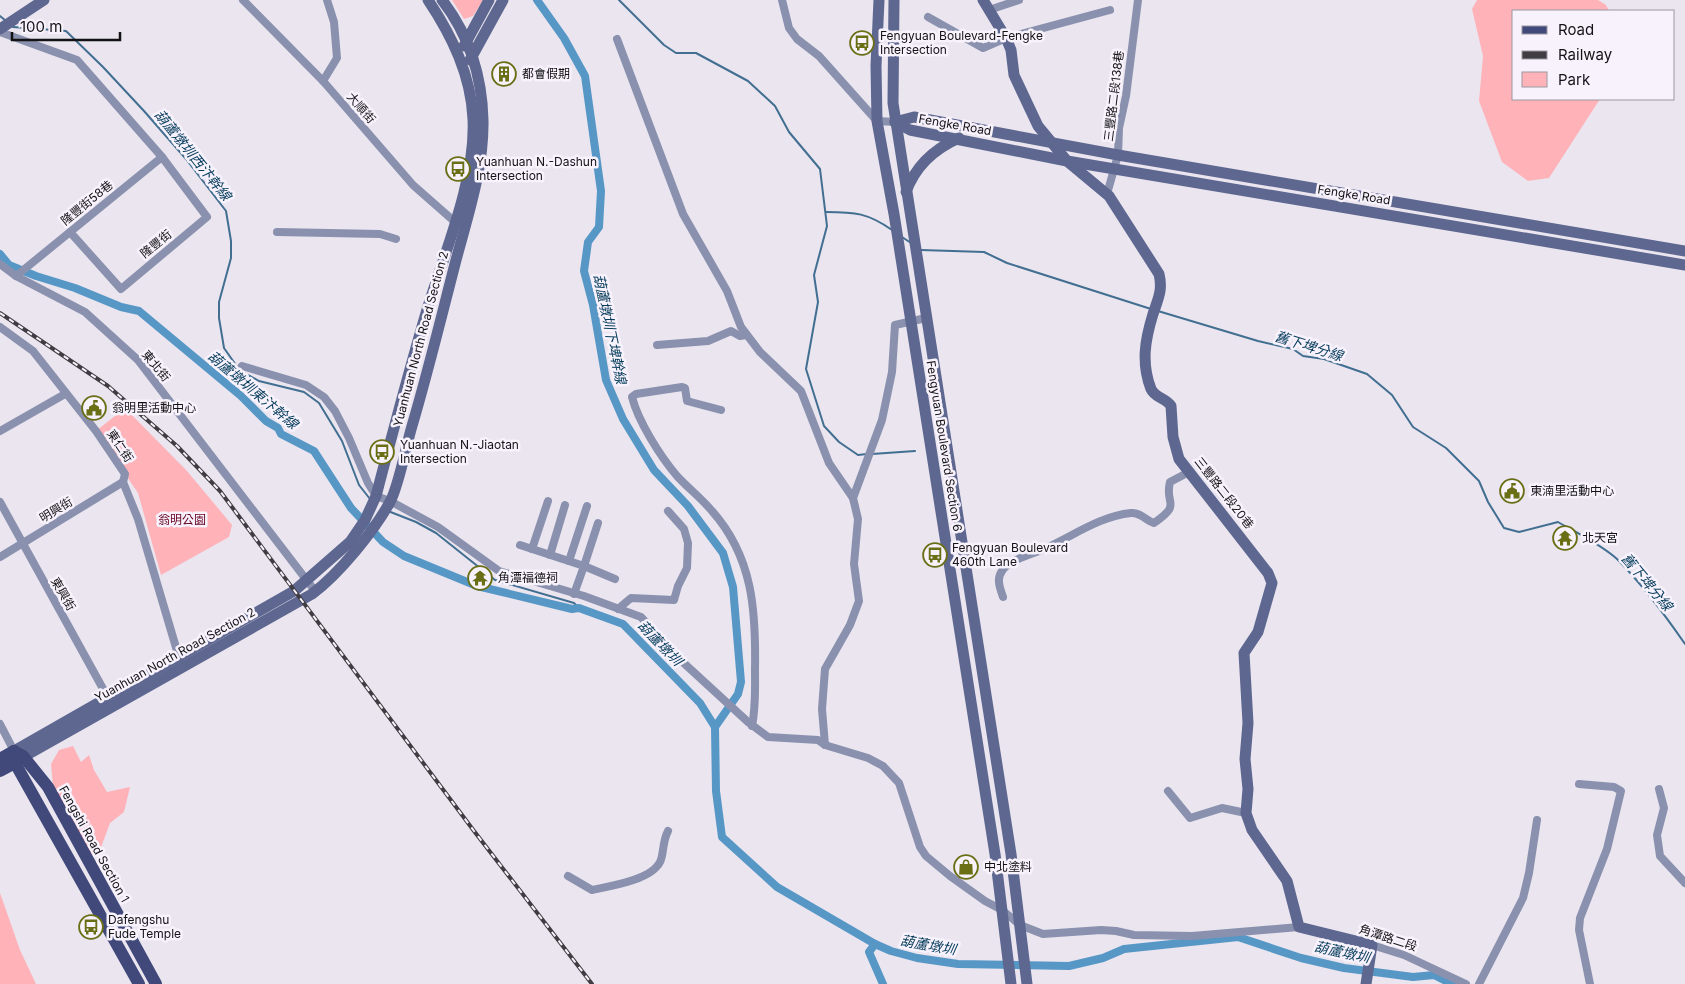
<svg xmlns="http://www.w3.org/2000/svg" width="1685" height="984" viewBox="0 0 1685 984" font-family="Inter,'Noto Sans TC',sans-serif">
<rect width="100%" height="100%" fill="#eae5ef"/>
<g fill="#ffb3b9">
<path d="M452 0H483L473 16 464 19Z"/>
<path d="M1477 0H1598L1606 5 1609 11H1514V99H1600L1549 178 1528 181 1502 162 1479 101 1483 56 1472 9Z"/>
<path d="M125 408 187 471 232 525 229 537 161 575 138 493 96 431Z"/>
<path d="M73 746 81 762 89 755 94 770 107 792 130 787 124 812 110 823 100 850 91 857 53 786 51 764 59 750Z"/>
<path d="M0 893 20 950 36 984H0Z"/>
</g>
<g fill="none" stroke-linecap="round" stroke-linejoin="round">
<g stroke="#426f91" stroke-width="2">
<path d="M619 0 664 45 676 53H696L748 81 775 106 789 132 820 169 827 226 814 275 818 302 806 369 824 426 839 442 858 455 867 454"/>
<path d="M0 16 6 21"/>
<path d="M13 27 66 31 103 67 144 111 186 159 226 211 231 241V258L219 302V318L224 348 238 368"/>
<path d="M826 212C855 212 868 213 892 230"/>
<path d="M902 237 911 243"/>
<path d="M921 250 984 252 1007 263 1151 309"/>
<path d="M1158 311 1258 341 1293 349 1303 356 1324 359 1367 374 1392 395 1413 427 1446 448 1479 481 1488 502 1504 528 1519 532 1558 522C1577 533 1600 544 1617 559 1642 584 1665 615 1685 644"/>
<path d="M241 371 259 381 304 392 319 403 342 441 359 485 370 499"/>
<path d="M872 454 915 451"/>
<path d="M388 511 416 522 436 533 495 580 574 603 579 608"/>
</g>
<g stroke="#5697c6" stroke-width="8">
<path d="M537 0 564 38 585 76 601 191 599 227 588 242 584 271 593 305 606 380 623 419 654 470 688 506 723 553 733 587 741 682 738 694 715 727"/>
<path d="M0 254 9 265 36 276 75 288 121 307 139 311 241 396 266 421 278 428 281 434 314 451 351 508 383 542 404 556 477 586 572 609 579 608 623 624 700 703 715 727 716 791 722 837 777 887 875 944 891 951 917 958 958 964 1069 966 1103 958 1124 949 1238 937 1301 958 1344 968 1413 977 1434 975 1452 984"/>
<path d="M875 944 869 952 883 984"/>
</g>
<g stroke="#8a91ae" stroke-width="8">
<path d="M243 0 323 81 413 185 455 222H458"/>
<path d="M782 0 789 28 797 39 819 56 877 121 895 122"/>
<path d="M989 10 1019 0"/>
<path d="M928 17 983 48 1006 38 1110 10"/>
<path d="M0 32 77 60 162 157 207 217 121 289 70 232"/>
<path d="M617 39 683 214 727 291 741 327 760 352 801 391 829 463 853 498 858 519 854 564 859 601 850 625 825 669 822 709 825 745"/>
<path d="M323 81 337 58 334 22 327 0"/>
<path d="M1107 194 1118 155 1119 128 1126 96 1138 0"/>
<path d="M277 232 380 234 396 239"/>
<path d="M0 264 16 276 85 312 138 360 315 591"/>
<path d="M16 276 162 157"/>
<path d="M0 327 33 351 96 431 125 474 123 482 138 519 180 661"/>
<path d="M657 345 708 341 731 331 740 336 746 335"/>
<path d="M237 372 242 366 306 385 324 397 335 411 349 438 368 483 376 496 390 501 438 527 499 571 584 596 641 617 675 655 748 722 768 737 818 740 825 745 868 758 883 766 899 783 920 847 926 856 950 876 985 901 1002 910 1020 925 1043 934 1101 930 1116 931 1134 935 1192 936 1299 927"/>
<path d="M721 410 687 401 685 388 682 387 636 394 632 397C638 421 660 456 677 476 688 488 701 498 712 511 753 557 756 611 755 669 755 688 756 707 752 726"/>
<path d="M0 431 65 394"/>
<path d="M853 498 882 420 892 372 895 325 926 318"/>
<path d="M0 502 107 696"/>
<path d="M598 523 584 566 615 579"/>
<path d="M520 545 584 566 574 594"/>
<path d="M532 549 548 501"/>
<path d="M550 555 565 505"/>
<path d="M0 557 123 482"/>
<path d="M569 561 587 506"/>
<path d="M1003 597C1000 588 996 579 1002 571 1011 558 1032 555 1046 548 1073 536 1100 516 1131 513 1141 512 1146 521 1154 523 1183 503 1164 505 1170 482L1189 472"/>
<path d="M618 609 631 598 674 600 678 586 687 568 688 543 684 529 668 511"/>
<path d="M0 724 14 751"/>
<path d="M1579 784 1614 787 1621 791 1607 849 1580 918 1579 930 1590 984"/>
<path d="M1659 789 1664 808 1657 835 1660 856 1685 883"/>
<path d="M1168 791 1190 818 1222 808 1246 813"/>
<path d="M568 876 592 890C611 886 651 880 660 862 664 855 662 842 668 831"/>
<path d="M1372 945 1404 955 1466 984"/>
<path d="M1479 984 1523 898 1529 873 1537 820"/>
</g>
<g stroke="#5e6790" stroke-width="11">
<path d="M879 0 876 66 877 121 894 214 995 854 1011 984"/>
<path d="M894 0 893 103 1011 854 1027 984"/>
<path d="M983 0 1006 38 1011 50 1014 75 1038 126 1067 161 1109 196 1159 274C1163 290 1158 299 1153 314 1145 340 1141 363 1151 389 1155 398 1166 398 1171 406L1173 437 1179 459 1268 573 1272 583 1258 632 1244 653 1248 723 1245 759 1248 789 1246 813 1252 830 1287 881 1299 927 1372 945 1366 984"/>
<path d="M0 29 44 0"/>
<path d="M464 46 489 0"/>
<path d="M470 60 503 0"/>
<path d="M895 122 910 130 1067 161 1685 265"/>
<path d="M895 122 914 117 1118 155 1685 251"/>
<path d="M906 192C915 167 934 149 959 138"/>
<path d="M14 751 294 591 350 542 365 520 376 496C392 435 408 374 426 313 444 254 476 180 473 119 471 75 452 36 428 0"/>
<path d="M16 761 312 594C339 574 374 531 390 502 399 485 406 446 412 426 428 372 441 318 455 264 467 218 484 169 483 120 482 76 469 35 442 0"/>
</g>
<g stroke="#40497a" stroke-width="12">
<path d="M14 751 23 756 48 787 156 984"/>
<path d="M14 751 15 763 139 984"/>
<path d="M0 759 14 751"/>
<path d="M0 771 15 763"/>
</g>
<g stroke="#3f3d42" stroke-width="4">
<path id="rail" d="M0 313 108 386 177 446 220 491 474 831 592 984"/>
</g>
<use href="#rail" stroke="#f7f2fc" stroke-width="2" stroke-dasharray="5.5" stroke-linecap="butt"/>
</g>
<defs>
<g id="bus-ring" transform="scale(1.25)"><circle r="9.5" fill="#f7f2fc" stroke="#6a6f15" stroke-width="1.5"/><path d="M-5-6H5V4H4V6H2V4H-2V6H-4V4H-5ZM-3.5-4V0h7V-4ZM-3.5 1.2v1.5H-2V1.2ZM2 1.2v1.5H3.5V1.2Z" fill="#6a6f15"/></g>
<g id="building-ring" transform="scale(1.25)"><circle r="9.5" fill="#f7f2fc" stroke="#6a6f15" stroke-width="1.5"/><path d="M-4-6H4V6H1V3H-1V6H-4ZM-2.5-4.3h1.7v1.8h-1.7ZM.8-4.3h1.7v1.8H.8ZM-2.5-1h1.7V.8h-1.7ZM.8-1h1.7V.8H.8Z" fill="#6a6f15"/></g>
<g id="civic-ring" transform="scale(1.25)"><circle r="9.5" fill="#f7f2fc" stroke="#6a6f15" stroke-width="1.5"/><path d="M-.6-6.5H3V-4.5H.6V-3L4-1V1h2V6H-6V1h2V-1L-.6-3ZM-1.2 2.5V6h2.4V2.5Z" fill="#6a6f15"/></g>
<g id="temple-ring" transform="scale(1.25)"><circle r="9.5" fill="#f7f2fc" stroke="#6a6f15" stroke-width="1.5"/><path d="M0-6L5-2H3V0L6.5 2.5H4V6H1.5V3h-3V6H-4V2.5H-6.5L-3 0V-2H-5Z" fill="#6a6f15"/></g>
<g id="shop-ring" transform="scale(1.25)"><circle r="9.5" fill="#f7f2fc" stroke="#6a6f15" stroke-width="1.5"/><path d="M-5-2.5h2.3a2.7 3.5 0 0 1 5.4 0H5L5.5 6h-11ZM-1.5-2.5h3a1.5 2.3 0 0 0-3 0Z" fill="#6a6f15"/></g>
</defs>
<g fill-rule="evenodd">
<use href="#bus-ring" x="862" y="43"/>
<use href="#building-ring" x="504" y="74"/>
<use href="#bus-ring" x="458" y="169"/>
<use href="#civic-ring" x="94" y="408"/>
<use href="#bus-ring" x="382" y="452"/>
<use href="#civic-ring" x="1512" y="491"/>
<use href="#temple-ring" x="1565" y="538"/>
<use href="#bus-ring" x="935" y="555"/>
<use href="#temple-ring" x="480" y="578"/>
<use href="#shop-ring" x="966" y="867"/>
<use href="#bus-ring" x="91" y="927"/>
</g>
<g text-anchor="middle" stroke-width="5" stroke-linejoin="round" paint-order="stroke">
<g font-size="12" fill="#131215" stroke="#f7f2fc" text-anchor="start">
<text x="880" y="40">Fengyuan Boulevard-Fengke<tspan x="880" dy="14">Intersection</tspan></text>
<text x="522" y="78">都會假期</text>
<text x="476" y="166">Yuanhuan N.-Dashun<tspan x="476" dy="14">Intersection</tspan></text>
<text x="112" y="412">翁明里活動中心</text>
<text x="400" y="449">Yuanhuan N.-Jiaotan<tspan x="400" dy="14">Intersection</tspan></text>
<text x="1530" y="495">東湳里活動中心</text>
<text x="1582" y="542">北天宮</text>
<text x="952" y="552">Fengyuan Boulevard<tspan x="952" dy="14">460th Lane</tspan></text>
<text x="498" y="582">角潭福德祠</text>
<text x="984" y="871">中北塗料</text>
<text x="108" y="924">Dafengshu<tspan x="108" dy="14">Fude Temple</tspan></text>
</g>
<g font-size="12" fill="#131215" stroke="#f7f2fc">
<text transform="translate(1114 96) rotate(-83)" y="4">三豐路二段138巷</text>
<text transform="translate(361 108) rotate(49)" y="4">大順街</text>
<text transform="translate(955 125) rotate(10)" y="4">Fengke Road</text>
<text transform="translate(1354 195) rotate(9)" y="4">Fengke Road</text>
<text transform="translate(87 203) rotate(-39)" y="4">隆豐街58巷</text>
<text transform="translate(156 244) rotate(-39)" y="4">隆豐街</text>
<text transform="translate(421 339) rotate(-75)" y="4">Yuanhuan North Road Section 2</text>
<text transform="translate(156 366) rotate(50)" y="4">東北街</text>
<text transform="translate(120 446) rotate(56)" y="4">東仁街</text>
<text transform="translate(944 446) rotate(81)" y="4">Fengyuan Boulevard Section 6</text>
<text transform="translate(1224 493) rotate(52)" y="4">三豐路二段20巷</text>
<text transform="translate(56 510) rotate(-31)" y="4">明興街</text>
<text transform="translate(63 594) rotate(60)" y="4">東興街</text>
<text transform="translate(175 655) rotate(-29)" y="4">Yuanhuan North Road Section 2</text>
<text transform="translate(94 844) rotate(61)" y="4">Fengshi Road Section 1</text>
<text transform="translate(1388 938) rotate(18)" y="4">角潭路二段</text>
</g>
<g font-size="12" fill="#650320" stroke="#f7f2fc">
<text x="182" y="524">翁明公園</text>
</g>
<g font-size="14" font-style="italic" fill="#043b5a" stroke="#f7f2fc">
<text transform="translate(193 155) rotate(51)" y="5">葫蘆燉圳西汴幹線</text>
<text transform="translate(610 329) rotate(78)" y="5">葫蘆墩圳下埤幹線</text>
<text transform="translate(1309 346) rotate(17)" y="5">舊下埤分線</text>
<text transform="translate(253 390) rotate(40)" y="5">葫蘆墩圳東汴幹線</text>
<text transform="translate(1647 582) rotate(50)" y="5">舊下埤分線</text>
<text transform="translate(660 643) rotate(46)" y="5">葫蘆墩圳</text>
<text transform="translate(928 945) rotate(10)" y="5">葫蘆墩圳</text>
<text transform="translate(1342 952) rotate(12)" y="5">葫蘆墩圳</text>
</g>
</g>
<rect x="1512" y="10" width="162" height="90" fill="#f7f2fc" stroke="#9c98a0"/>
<rect x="1522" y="26" width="25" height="8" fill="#40497a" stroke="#9c98a0"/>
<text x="1558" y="35" font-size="15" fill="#131215">Road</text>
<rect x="1522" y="51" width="25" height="8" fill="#3f3d42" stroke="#9c98a0"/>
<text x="1558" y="60" font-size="15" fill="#131215">Railway</text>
<rect x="1522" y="72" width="25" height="15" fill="#ffb3b9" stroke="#9c98a0"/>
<text x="1558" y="85" font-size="15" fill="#131215">Park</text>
<path d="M12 32v8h108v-8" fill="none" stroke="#131215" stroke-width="2.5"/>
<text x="20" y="32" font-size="15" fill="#131215" stroke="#f7f2fc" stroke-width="4" paint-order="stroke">100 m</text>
</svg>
